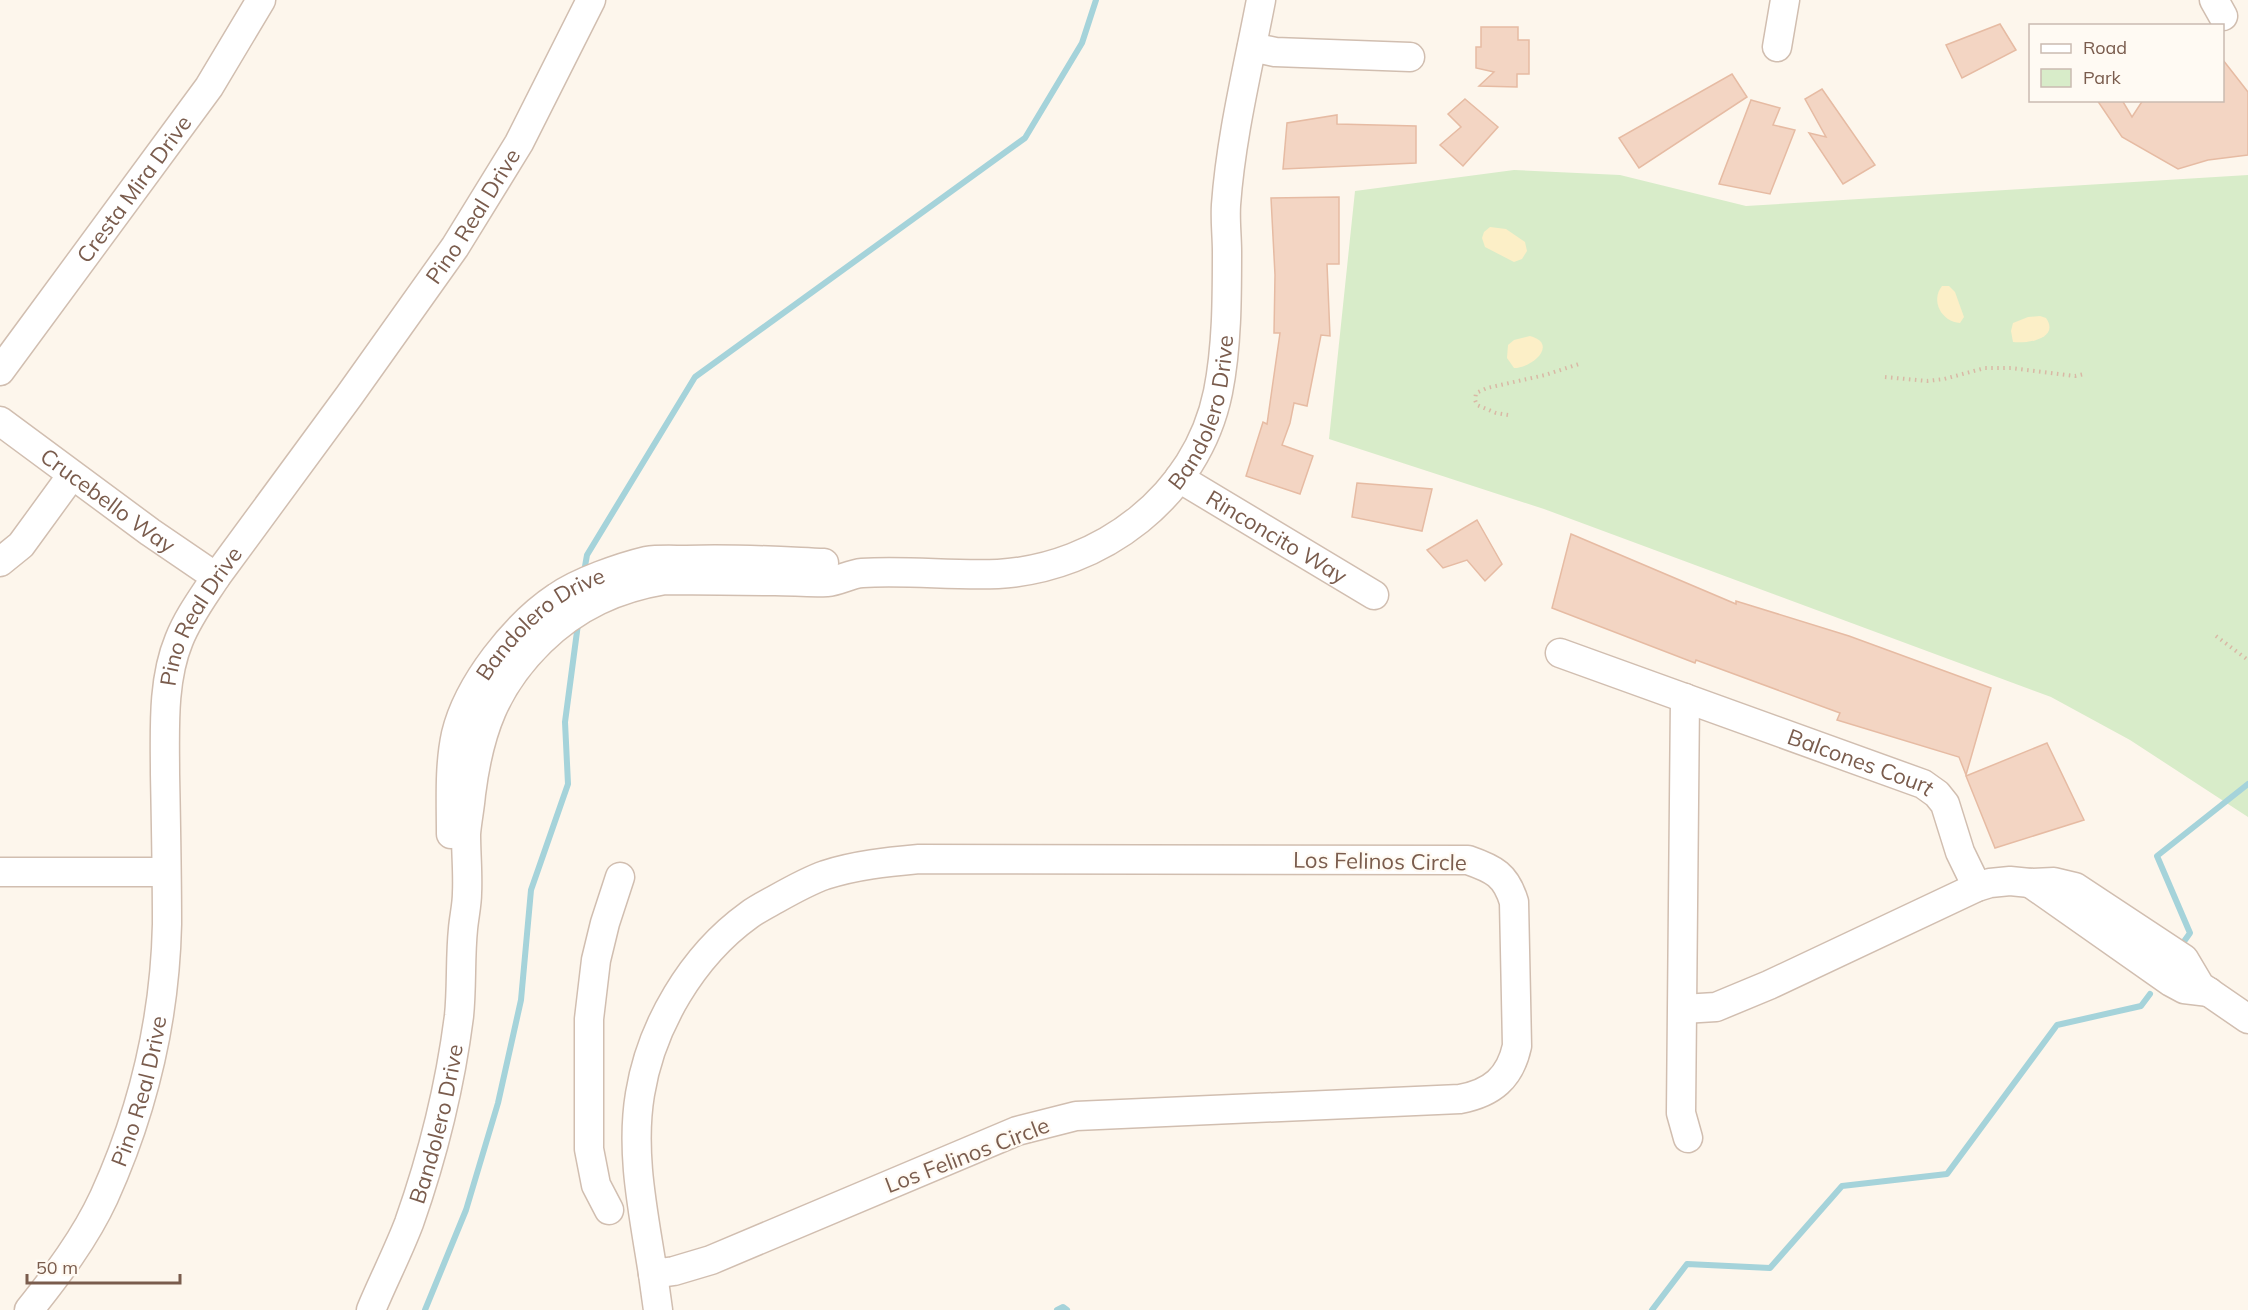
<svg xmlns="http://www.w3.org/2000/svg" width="2248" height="1310" viewBox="0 0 2248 1310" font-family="Mulish,sans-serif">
<rect width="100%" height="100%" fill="#fdf6ec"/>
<path fill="#d8ecc9" d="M1514 170 1620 175 1746 206 2248 175V817L2130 740 2051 697 1544 509 1329 439 1355 191Z"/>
<g fill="#fcefc7">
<path d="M1490 227 1506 229 1525 242 1527 251 1522 259 1514 262 1485 247 1482 238 1484 232Z"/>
<path d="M1942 286H1949L1955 292 1964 317 1960 323C1942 322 1930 301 1942 286Z"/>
<path d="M2040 316 2046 318C2060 338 2028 344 2013 342L2011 331 2013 323 2028 317Z"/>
<path d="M1530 336C1559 344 1532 368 1514 368L1507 358 1508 345 1514 340Z"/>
</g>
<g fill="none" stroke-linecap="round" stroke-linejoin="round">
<g stroke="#a5d3da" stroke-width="6">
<path d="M584 572 587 555 695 377 1025 138 1082 43 1096 0"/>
<path d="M2180 947 2190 933 2157 856 2248 784"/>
<path d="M425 1310 466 1210 498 1103 521 1000 531 890 568 784 565 722 578 624"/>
<path d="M1057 1310 1063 1307 1067 1310"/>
<path d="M1652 1310 1687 1264 1770 1268 1842 1186 1947 1174 2057 1025 2141 1006 2150 994"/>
</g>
</g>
<g fill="#f3d5c3" stroke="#e6bba3" stroke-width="1.5">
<path d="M2000 24 2016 50 1962 78 1946 45Z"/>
<path d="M1481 27H1518V40H1529V74H1517V87L1479 86 1494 72 1476 68V47H1481Z"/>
<path d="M2223 60 2248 92V155L2208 160 2178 169 2122 137 2097 100H2122L2132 117 2143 100H2223Z"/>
<path d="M1732 74 1747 97 1639 168 1619 138Z"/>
<path d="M1822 89 1875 165 1843 184 1809 133 1826 137 1805 99Z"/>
<path d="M1465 99 1498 127 1463 166 1440 145 1461 127 1448 114Z"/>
<path d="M1751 100 1780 108 1773 125 1795 130 1770 194 1719 184Z"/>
<path d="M1337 115V124L1416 126V163L1283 169 1287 123Z"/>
<path d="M1339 197V264H1327L1330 336 1321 335 1307 406 1294 403 1290 423 1282 445 1313 456 1300 494 1246 476 1263 422 1267 424 1280 333H1274L1275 275 1271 198Z"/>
<path d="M1357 483 1432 489 1422 531 1352 517Z"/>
<path d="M1477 520 1502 564 1485 581 1467 560 1443 568 1427 550Z"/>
<path d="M1571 534 1736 604V601L1849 636 1991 688 1966 775 1959 757 1837 720 1840 713 1696 660 1695 663 1552 608Z"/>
<path d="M2047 743 2084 820 1995 848 1966 776Z"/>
</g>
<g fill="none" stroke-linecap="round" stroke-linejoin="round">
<g stroke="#d1beb0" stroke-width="31">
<g id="minor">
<path d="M2214 0 2223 16"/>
<path d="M1252 47 1275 52 1410 57"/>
<path d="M1777 47 1785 0"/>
<path id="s1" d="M0 371 209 87 261 0"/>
<path id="s2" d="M0 421 150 532 216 577"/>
<path id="s3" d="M1179 478 1374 595"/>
<path d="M0 562 21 545 72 475"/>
<path id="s4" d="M1560 653 1923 784 1937 794 1945 804 1960 852 1977 887"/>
<path d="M1685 698 1681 1113 1688 1138"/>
<path id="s5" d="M451 834C451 801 449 766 456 734 468 684 515 625 557 597 578 582 621 567 646 561 659 559 674 560 687 560 733 558 778 561 824 563"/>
<path d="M919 859 1468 860C1494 869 1506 875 1514 902L1517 1046C1510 1078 1492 1093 1460 1099L1076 1116 1017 1131 711 1260 674 1271 653 1274C644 1215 630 1154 640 1094 651 1026 692 956 749 915 757 909 767 904 776 899 792 890 808 881 825 875 856 865 887 862 919 859Z"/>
<path d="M0 872H166"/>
<path d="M2030 883 2171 982 2184 989 2209 992"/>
<path d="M1683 1009 1716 1007 1769 985 1977 887 1990 883 2010 881 2030 883 2054 882 2075 887 2184 959 2200 986 2248 1019"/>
<path d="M609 1210 596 1185 589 1149V1019L596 960 605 923 620 877"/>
<path d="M653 1274 658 1310"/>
<path id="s6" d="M29 1310C57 1275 85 1238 104 1197 143 1111 165 1018 167 924 167 874 166 824 165 774 165 731 162 681 179 640 188 617 203 597 216 577L349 396 455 247 519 143 591 0"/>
<path id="s7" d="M371 1310C383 1281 398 1252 409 1223 433 1155 450 1087 459 1016 462 987 460 958 463 929 464 917 467 905 467 893 468 874 466 854 466 834 467 821 470 807 471 794 479 731 495 686 541 641 577 606 617 588 665 580 702 580 738 581 775 581 792 581 810 583 827 582 839 581 850 574 862 573 907 570 953 576 998 574 1101 568 1197 496 1218 392 1227 347 1227 298 1227 252 1227 236 1225 221 1226 205 1231 136 1248 68 1261 0"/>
</g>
</g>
<g stroke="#d9b8a5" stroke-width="4" stroke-dasharray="1.5 4.5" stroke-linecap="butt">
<path d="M1885 377 1927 381 1944 379 1985 368H2011L2075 376 2084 374"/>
<path d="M1508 415 1496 413 1477 405 1475 400 1476 393 1487 388 1545 375 1579 364"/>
<path d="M2216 636 2248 660"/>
</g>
<use href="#minor" stroke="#fff" stroke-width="28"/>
</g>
<g text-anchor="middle" stroke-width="4.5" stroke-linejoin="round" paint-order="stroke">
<g font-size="22" fill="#7a5c4d" stroke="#fffaf3">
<text dy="8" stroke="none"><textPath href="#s1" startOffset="226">Cresta Mira Drive</textPath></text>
<text dy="8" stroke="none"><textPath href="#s6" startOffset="1220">Pino Real Drive</textPath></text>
<text dy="8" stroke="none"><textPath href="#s7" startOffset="1460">Bandolero Drive</textPath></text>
<text dy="8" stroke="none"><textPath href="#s2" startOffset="134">Crucebello Way</textPath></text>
<text dy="8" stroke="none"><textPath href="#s3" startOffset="114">Rinconcito Way</textPath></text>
<text dy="8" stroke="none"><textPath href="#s6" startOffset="734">Pino Real Drive</textPath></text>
<text dy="8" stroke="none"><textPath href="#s5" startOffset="244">Bandolero Drive</textPath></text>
<text dy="8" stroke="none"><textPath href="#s4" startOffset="320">Balcones Court</textPath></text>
<text transform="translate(1380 861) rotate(1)" y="8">Los Felinos Circle</text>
<text dy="8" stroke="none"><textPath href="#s6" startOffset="248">Pino Real Drive</textPath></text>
<text dy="8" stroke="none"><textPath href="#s7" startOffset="198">Bandolero Drive</textPath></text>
<text transform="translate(967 1155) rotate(-21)" y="8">Los Felinos Circle</text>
</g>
</g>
<rect x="2029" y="24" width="195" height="78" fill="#fffaf3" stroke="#cabbb1" stroke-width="1.5"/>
<rect x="2041" y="44" width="30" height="9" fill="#ffffff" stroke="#cabbb1" stroke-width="1.5"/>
<text x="2083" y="54" font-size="18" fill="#7a5c4d">Road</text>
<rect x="2041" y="69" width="30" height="18" fill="#d8ecc9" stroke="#cabbb1" stroke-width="1.5"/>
<text x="2083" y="84" font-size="18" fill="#7a5c4d">Park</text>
<path d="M27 1274v9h153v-9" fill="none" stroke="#7a5c4d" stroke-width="3"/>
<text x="36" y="1274" font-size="18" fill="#7a5c4d" stroke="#fffaf3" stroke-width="4.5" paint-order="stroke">50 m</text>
</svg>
